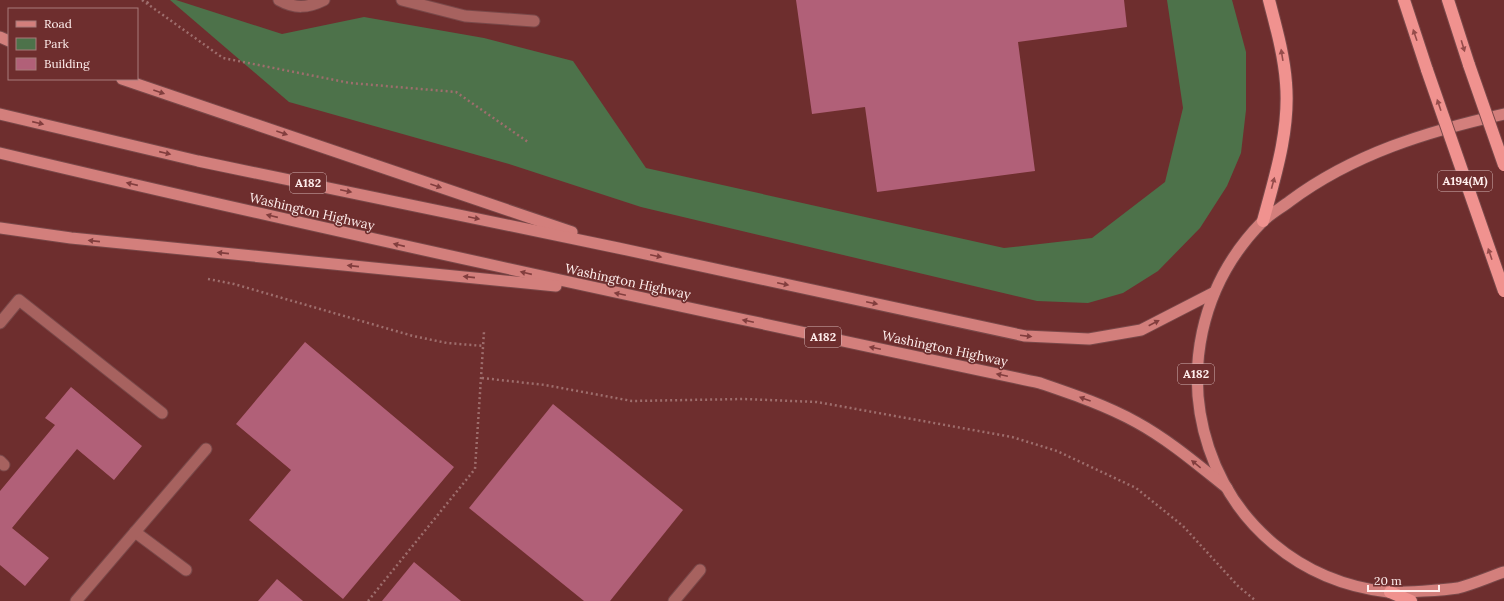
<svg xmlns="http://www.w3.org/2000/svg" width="1504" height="601" viewBox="0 0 1504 601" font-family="Lora,serif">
<rect width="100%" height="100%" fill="#6e2e2e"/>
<path fill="#4d724a" d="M170 0H176L282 34 364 17 484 38 573 61 646 168 1004 248 1092 238 1165 182 1183 108 1167 0H1232L1246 52V110L1241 153 1227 186 1200 228 1158 271 1123 293 1088 303 1037 301 641 207 509 164 289 102Z"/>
<g fill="#b16078">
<path d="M796 0H1124L1127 27 1018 42 1035 171 877 192 865 107 812 114Z"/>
<path d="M305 342 454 467 343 599 249 520 291 470 236 424Z"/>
<path d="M71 387 142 446 114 480 77 449 12 528 49 558 25 586 0 565V491L55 425 45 418Z"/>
<path d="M553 404 683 510 610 601H584L469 508Z"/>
<path d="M414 562 461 601H382Z"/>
<path d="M277 579 303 601H258Z"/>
</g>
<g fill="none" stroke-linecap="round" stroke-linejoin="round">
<g stroke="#794849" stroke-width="13">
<g id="service">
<path d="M0 323 19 300 162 413"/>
<path d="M0 461 4 465"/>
<path d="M135 532 186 570"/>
<path d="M76 601 206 449"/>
<path d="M674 601 700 570"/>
</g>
</g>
<g stroke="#794849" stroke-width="13">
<g id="minor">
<path d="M279 0C295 9 308 8 324 0"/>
<path d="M402 0 465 16 534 21"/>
</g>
</g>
<g stroke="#794849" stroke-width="13">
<g id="primary">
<path d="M0 37 9 41"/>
<path d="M122 79 572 232"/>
<path d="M0 114 198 161 618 248 1025 336 1089 339 1141 330 1213 293"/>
<path d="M1504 114C1428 131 1353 154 1290 201 1281 208 1270 214 1262 222 1135 352 1205 571 1388 592 1401 593 1445 590 1458 588 1474 584 1489 577 1504 572"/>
<path d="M0 153C345 235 693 309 1040 383 1072 394 1105 405 1136 422 1169 440 1198 465 1227 488"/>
<path d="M0 228 71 238 556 286"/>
</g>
</g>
<g stroke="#794849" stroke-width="14">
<g id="motorway">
<path d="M1404 0 1427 70"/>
<path d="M1448 0 1469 65"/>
<path d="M1263 221C1275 177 1290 130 1286 83 1284 55 1276 27 1269 0"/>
<path d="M1390 592 1411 601"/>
</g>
</g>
<g stroke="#9e6e6d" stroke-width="2.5" stroke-dasharray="2 3" stroke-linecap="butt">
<path d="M142 0 223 58 350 83 456 92 528 142"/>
<path d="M147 3 150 0"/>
<path d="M208 279 234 284 413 336 447 343 484 346"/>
<path d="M482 378 545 385 632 401 744 399 817 402 1012 437 1057 451 1136 488 1183 526 1238 586 1256 601"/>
<path d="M368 601 475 469 484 332"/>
</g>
<use href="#service" stroke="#a7625f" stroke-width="11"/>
<use href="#minor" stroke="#a7625f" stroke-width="11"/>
<use href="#primary" stroke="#d37f7c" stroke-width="11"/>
<use href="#motorway" stroke="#f0928f" stroke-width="12"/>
<g stroke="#794849" stroke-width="14" stroke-linecap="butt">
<g id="motorway-bridge">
<path d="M1469 65 1504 165"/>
<path d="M1427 70 1504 291"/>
</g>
</g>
<use href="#motorway-bridge" stroke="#f0928f" stroke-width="12"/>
</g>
<defs><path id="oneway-solid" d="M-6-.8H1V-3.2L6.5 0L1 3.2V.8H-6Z"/></defs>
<g fill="#954c4b">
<use href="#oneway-solid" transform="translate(1415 35) rotate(-109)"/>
<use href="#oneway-solid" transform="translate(1463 46) rotate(73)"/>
<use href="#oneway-solid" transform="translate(1282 55) rotate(-99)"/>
<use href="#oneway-solid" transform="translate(1439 105) rotate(-109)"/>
<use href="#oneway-solid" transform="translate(1273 183) rotate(-75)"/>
<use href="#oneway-solid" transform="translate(1490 254) rotate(-109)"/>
</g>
<g fill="#823e3e">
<use href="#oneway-solid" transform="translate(159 92) rotate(19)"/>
<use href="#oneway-solid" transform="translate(38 123) rotate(13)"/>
<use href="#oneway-solid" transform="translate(282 133) rotate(19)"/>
<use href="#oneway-solid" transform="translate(165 153) rotate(13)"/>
<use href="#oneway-solid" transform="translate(132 184) rotate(-167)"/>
<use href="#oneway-solid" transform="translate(436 186) rotate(19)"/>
<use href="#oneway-solid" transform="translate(346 191) rotate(12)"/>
<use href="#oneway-solid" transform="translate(272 216) rotate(-167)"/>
<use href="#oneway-solid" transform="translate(474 218) rotate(12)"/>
<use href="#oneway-solid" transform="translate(94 241) rotate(-174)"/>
<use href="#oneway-solid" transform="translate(399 245) rotate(-167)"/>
<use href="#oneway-solid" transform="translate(223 253) rotate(-174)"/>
<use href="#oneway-solid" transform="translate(656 256) rotate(12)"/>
<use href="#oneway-solid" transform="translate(353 266) rotate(-174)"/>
<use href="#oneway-solid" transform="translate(526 273) rotate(-167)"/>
<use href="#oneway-solid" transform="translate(469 277) rotate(-174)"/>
<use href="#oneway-solid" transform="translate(783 284) rotate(12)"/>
<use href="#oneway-solid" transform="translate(620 294) rotate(-168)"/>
<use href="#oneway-solid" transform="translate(872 303) rotate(12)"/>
<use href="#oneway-solid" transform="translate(748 321) rotate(-168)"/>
<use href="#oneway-solid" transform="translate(1154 323) rotate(-27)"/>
<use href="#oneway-solid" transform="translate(1026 336) rotate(7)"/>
<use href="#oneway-solid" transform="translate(875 348) rotate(-168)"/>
<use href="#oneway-solid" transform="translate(1002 375) rotate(-168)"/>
<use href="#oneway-solid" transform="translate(1085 399) rotate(-160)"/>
<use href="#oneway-solid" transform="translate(1196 464) rotate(-141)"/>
</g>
<g text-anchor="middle" stroke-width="3.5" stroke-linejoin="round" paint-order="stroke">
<g fill="#6e2e2e" stroke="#d4b4b4" stroke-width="1">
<rect x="1438" y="171" width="54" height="20" rx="3"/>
<rect x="290" y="173" width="36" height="20" rx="3"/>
<rect x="805" y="327" width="36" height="20" rx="3"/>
<rect x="1178" y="364" width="36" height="20" rx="3"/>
</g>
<g font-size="12" font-weight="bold" fill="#ffeeed">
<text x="1465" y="185">A194(M)</text>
<text x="308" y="187">A182</text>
<text x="823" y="341">A182</text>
<text x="1196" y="378">A182</text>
</g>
<g font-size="13" fill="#ffeeed" stroke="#6e2e2e">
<text transform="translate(312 211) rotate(13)" y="5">Washington Highway</text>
<text transform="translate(628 281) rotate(12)" y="5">Washington Highway</text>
<text transform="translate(945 348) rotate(12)" y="5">Washington Highway</text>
</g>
</g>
<rect x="8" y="8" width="130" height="72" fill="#6e2e2e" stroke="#a87b7a"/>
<rect x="16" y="21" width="20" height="6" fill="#d37f7c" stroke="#a87b7a"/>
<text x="44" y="28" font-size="12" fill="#ffeeed">Road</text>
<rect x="16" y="38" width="20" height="12" fill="#4d724a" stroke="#a87b7a"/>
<text x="44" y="48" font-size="12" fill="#ffeeed">Park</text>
<rect x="16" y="58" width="20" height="12" fill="#b16078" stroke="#a87b7a"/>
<text x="44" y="68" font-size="12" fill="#ffeeed">Building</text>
<path d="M1368 585v6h71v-6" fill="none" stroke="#ffeeed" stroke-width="2"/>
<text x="1374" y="585" font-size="12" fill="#ffeeed" stroke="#6e2e2e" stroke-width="3" paint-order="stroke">20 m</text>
</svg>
